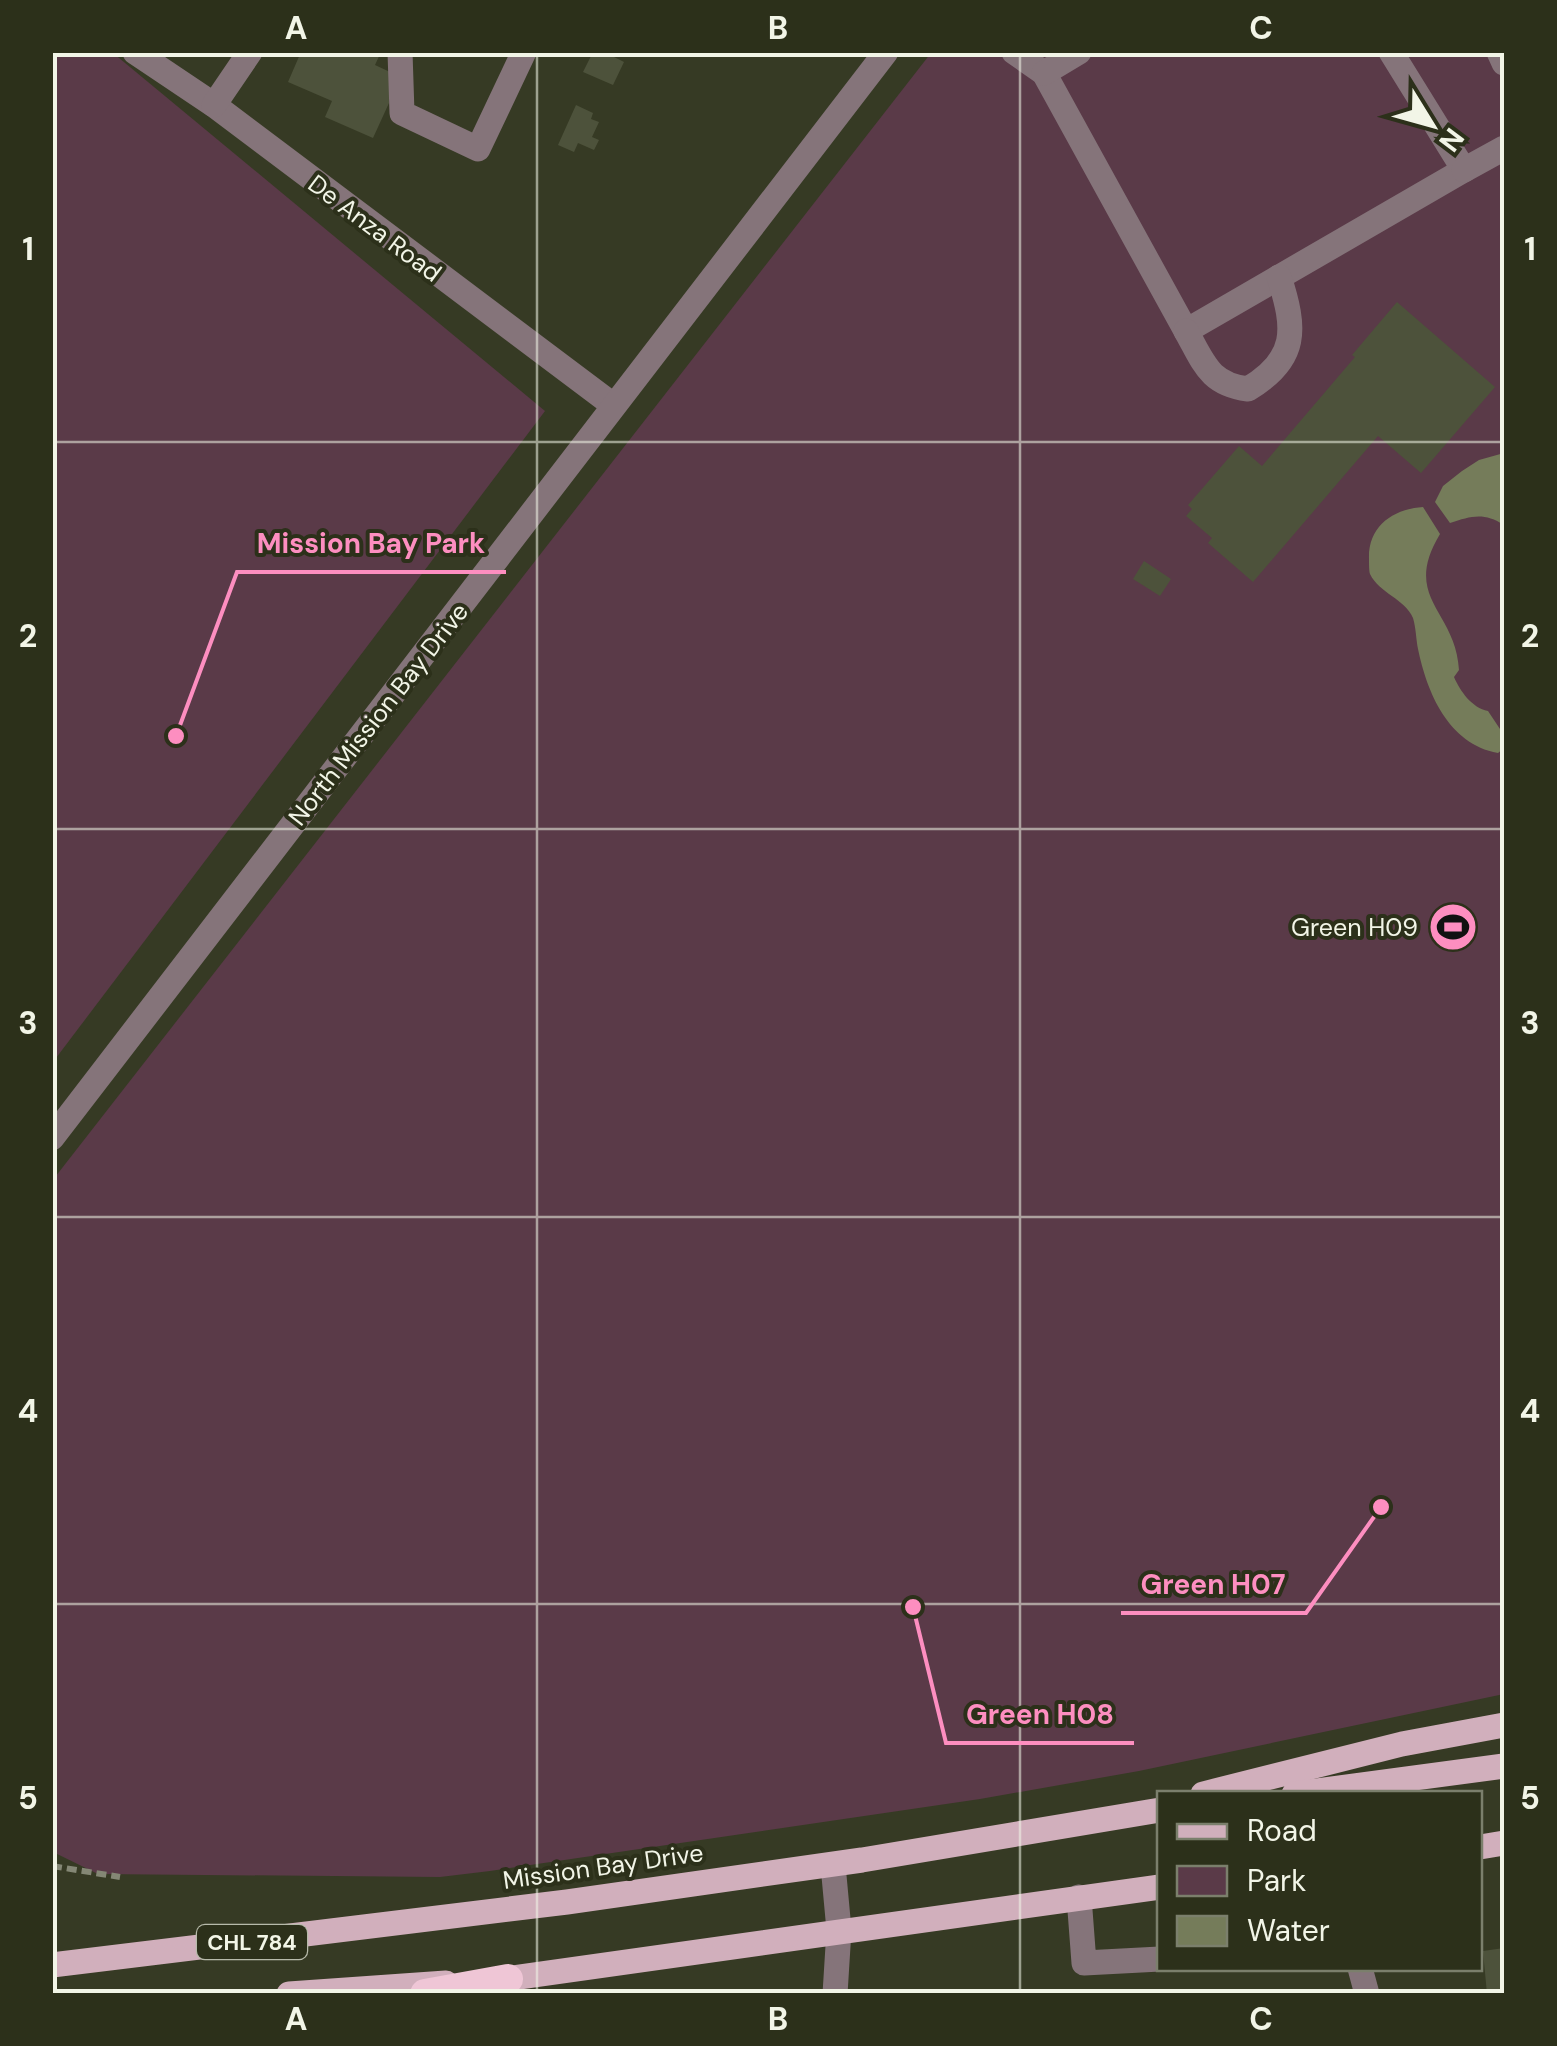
<svg xmlns="http://www.w3.org/2000/svg" width="1557" height="2046" viewBox="0 0 1557 2046" font-family="'DM Sans',sans-serif">
<rect width="100%" height="100%" fill="#363a24"/>
<g fill="#5a3a48">
<path d="M53 52 113 53 545 411 53 1062Z"/>
<path d="M931 53H1504V1694L1139 1771 980 1799 490 1871 440 1877 98 1874 53 1852 52 1181Z"/>
</g>
<g fill="#757c5a">
<path d="M1504 453V525C1484 512 1471 516 1450 523L1435 502 1443 486 1462 471 1479 460Z"/>
<path d="M1423 507 1440 534C1401 599 1456 610 1459 670L1454 677C1460 691 1472 708 1488 711L1504 735V748L1498 753C1448 744 1427 692 1418 649 1416 639 1416 628 1413 618 1405 599 1379 593 1370 574 1369 571 1369 563 1369 559 1368 527 1392 509 1423 507Z"/>
</g>
<g fill="#4d523b">
<path d="M301 52H381L375 65 390 72 389 103 373 138 325 117 332 101 288 82Z"/>
<path d="M593 52H604L624 62 613 85 583 72Z"/>
<path d="M576 105 593 113 591 119 599 122 592 137 599 140 594 150 578 143 574 152 558 145Z"/>
<path d="M1397 302 1495 387 1421 473 1378 436 1253 582 1208 543 1212 538 1186 516 1192 509 1188 505 1239 446 1262 466 1355 357 1352 355Z"/>
<path d="M1144 561 1171 579 1160 596 1133 579Z"/>
<path d="M1504 1948V1994H1487L1483 1951Z"/>
</g>
<g fill="none" stroke-linecap="round" stroke-linejoin="round">
<path stroke="#848775" stroke-width="6" stroke-dasharray="10 5" stroke-linecap="butt" d="M52 1866 120 1877"/>
<g stroke="#85747a" stroke-width="25">
<path d="M135 52 214 105 613 405"/>
<path d="M400 52 402 113 478 149 524 52"/>
<path d="M1014 52 1044 73 1186 331 1464 170 1391 52"/>
<path d="M1499 52 1504 63"/>
<path d="M1044 73 1079 52"/>
<path d="M214 105 250 52"/>
<path d="M1464 170 1504 148"/>
<path d="M1186 331C1204 363 1209 384 1248 389 1298 359 1296 329 1279 277"/>
<path d="M52 1138 886 52"/>
<path d="M833 1865 839 1930 835 1994"/>
<path d="M1079 1897 1084 1963 1160 1959"/>
<path d="M1360 1968 1367 1994"/>
</g>
<g stroke="#d1afbc" stroke-width="25">
<path d="M1203 1794 1402 1744 1504 1725"/>
<path d="M1294 1794 1504 1766"/>
<path d="M1480 1847 1504 1843"/>
<path d="M52 1965 567 1902 862 1860 1160 1810"/>
<path d="M491 1981 1160 1887"/>
<path d="M289 1994 446 1983"/>
</g>
<path stroke="#efc6d6" stroke-width="30" d="M425 1994 508 1979"/>
</g>
<path fill="none" stroke="#f2f5e7" stroke-width="2.5" stroke-opacity="0.55" d="M537 52V1994M1020 52V1994M52 442H1504M52 829H1504M52 1217H1504M52 1604H1504"/>
<defs>
<g id="stadium-disc" transform="scale(2.5)"><circle r="9.5" fill="#fd8ec0" stroke="#2c301a"/><path d="M0-5a6.5 5 0 1 0 0 10a6.5 5 0 1 0 0-10ZM-3.5-1.8h7v3.6h-7Z" fill="#111"/></g>
</defs>
<g fill-rule="evenodd">
<use href="#stadium-disc" x="1453" y="927"/>
</g>
<g text-anchor="middle" stroke-width="8" stroke-linejoin="round" paint-order="stroke">
<rect fill="#2c301a" stroke="#b7baaa" stroke-width="2.5" x="197" y="1925" width="110" height="34" rx="8"/>
<g font-size="22" font-weight="bold" fill="#f2f5e7">
<text x="252" y="1950">CHL 784</text>
</g>
<g font-size="25" fill="#f2f5e7" stroke="#2c301a">
<text transform="translate(375 228) rotate(37)" y="9">De Anza Road</text>
<text transform="translate(378 714) rotate(-52)" y="9">North Mission Bay Drive</text>
<text transform="translate(603 1866) rotate(-8)" y="9">Mission Bay Drive</text>
</g>
<g font-size="25" fill="#f2f5e7" stroke="#2c301a" text-anchor="end">
<text x="1418" y="936">Green H09</text>
</g>
</g>
<path fill="none" stroke="#fd8ec0" stroke-width="4" d="M176 736L237 572H506M1381 1507L1306 1613H1121M913 1607L946 1743H1134"/>
<g fill="#fd8ec0" stroke="#2c301a" stroke-width="4">
<circle cx="176" cy="736" r="10"/>
<circle cx="1381" cy="1507" r="10"/>
<circle cx="913" cy="1607" r="10"/>
</g>
<g font-size="28" text-anchor="middle" font-weight="bold" fill="#fd8ec0" stroke="#2c301a" stroke-width="8" stroke-linejoin="round" paint-order="stroke">
<text x="371" y="553">Mission Bay Park</text>
<text x="1213" y="1594">Green H07</text>
<text x="1040" y="1724">Green H08</text>
</g>
<rect width="1557" height="2046" fill="none" stroke="#2c301a" stroke-width="110"/>
<rect x="1157" y="1791" width="325" height="180" fill="#2c301a" stroke="#7b7f6c" stroke-width="2.5"/>
<rect x="1177" y="1824" width="50" height="15" fill="#d1afbc" stroke="#7b7f6c" stroke-width="2.5"/>
<text x="1247" y="1841" font-size="30" fill="#f2f5e7">Road</text>
<rect x="1177" y="1866" width="50" height="30" fill="#5a3a48" stroke="#7b7f6c" stroke-width="2.5"/>
<text x="1247" y="1891" font-size="30" fill="#f2f5e7">Park</text>
<rect x="1177" y="1916" width="50" height="30" fill="#757c5a" stroke="#7b7f6c" stroke-width="2.5"/>
<text x="1247" y="1941" font-size="30" fill="#f2f5e7">Water</text>
<g transform="translate(1432 125) rotate(127)" stroke="#2c301a" stroke-width="8" paint-order="stroke">
<path d="M0-8L18 38L0 25L-18 38Z" fill="#f2f5e7"/>
<text y="-15" font-size="28" font-weight="bold" text-anchor="middle" fill="#f2f5e7">N</text>
</g>
<rect x="55" y="55" width="1447" height="1936" fill="none" stroke="#f2f5e7" stroke-width="4"/>
<g font-size="32" text-anchor="middle" font-weight="bold" fill="#f2f5e7">
<text x="296" y="39">A</text>
<text x="778" y="39">B</text>
<text x="1261" y="39">C</text>
<text x="28" y="260">1</text>
<text x="1530" y="260">1</text>
<text x="28" y="647">2</text>
<text x="1530" y="647">2</text>
<text x="28" y="1034">3</text>
<text x="1530" y="1034">3</text>
<text x="28" y="1422">4</text>
<text x="1530" y="1422">4</text>
<text x="28" y="1809">5</text>
<text x="1530" y="1809">5</text>
<text x="296" y="2030">A</text>
<text x="778" y="2030">B</text>
<text x="1261" y="2030">C</text>
</g>
</svg>
